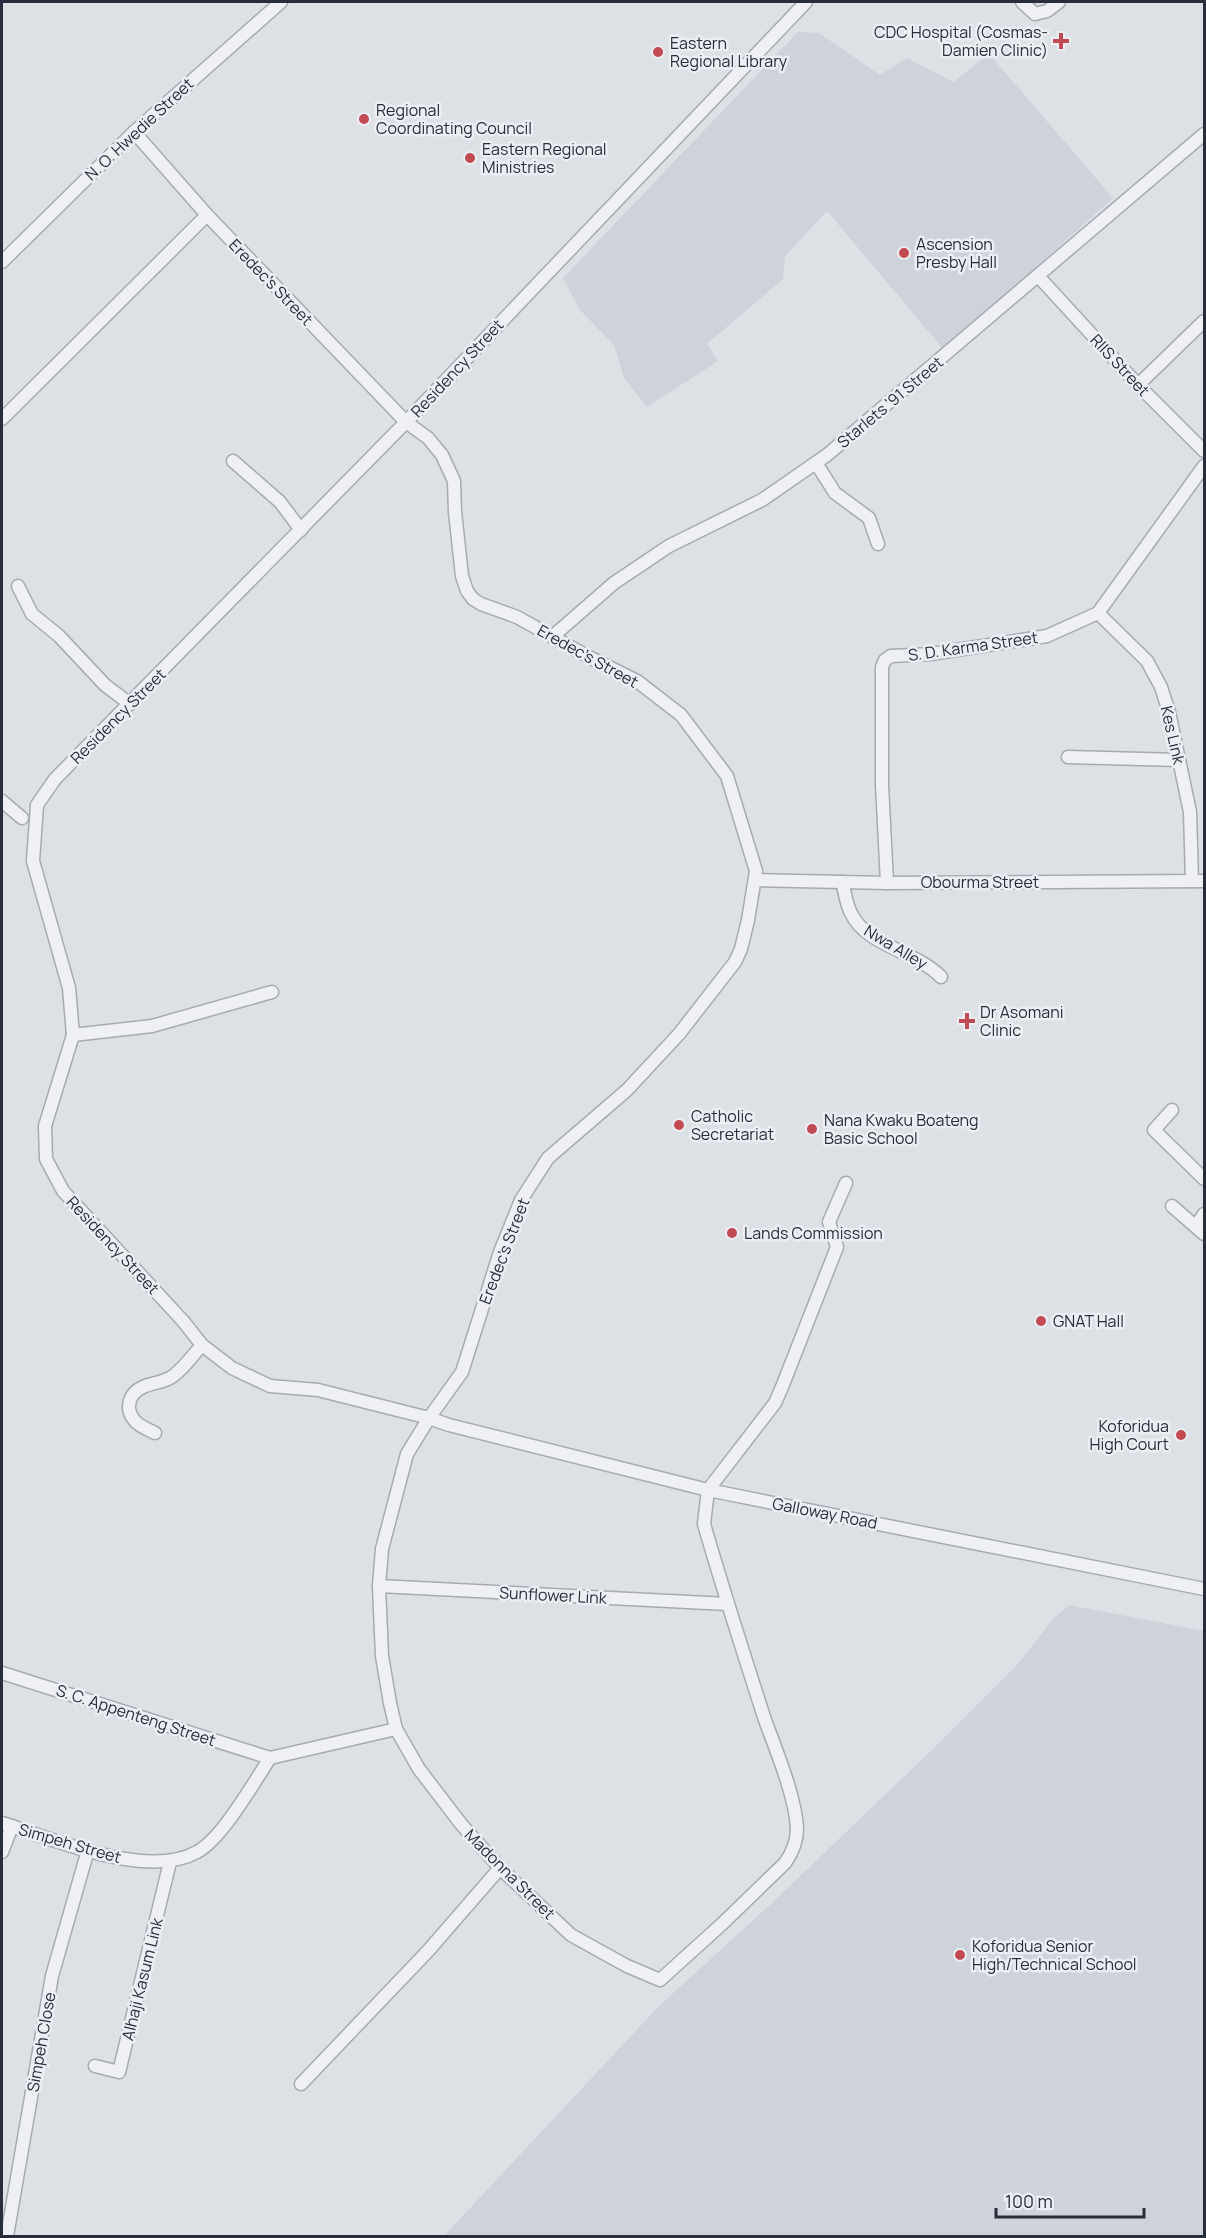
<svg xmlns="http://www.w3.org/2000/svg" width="1206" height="2238" viewBox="0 0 1206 2238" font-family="Manrope,sans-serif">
<rect width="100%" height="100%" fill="#dde0e5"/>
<g fill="#cfd2da">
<path d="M798 32 819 33 880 75 907 58 953 82 989 54 1113 198 944 350 827 211 785 256 783 279 707 344 718 361 647 407 624 378 614 345 580 310 563 278Z"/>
<path d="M1069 1605 1204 1631V2236H444L658 2007 773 1902 936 1746 1018 1664 1052 1620Z"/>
</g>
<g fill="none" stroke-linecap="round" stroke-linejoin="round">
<g stroke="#a7aab2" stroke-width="15">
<g id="street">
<path d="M806 2 406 422 55 779 37 805 33 861 69 988 73 1035 45 1126 46 1159 63 1191 183 1321 202 1345 232 1368 270 1386 318 1390 429 1418 449 1425 708 1490 1204 1589"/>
<path d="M1022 2 1035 14 1047 11 1059 2"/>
<path d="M134 132 207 215 406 422 428 438 442 455 454 481 455 512 462 576 467 591 473 599 481 604 517 617 587 656 637 681 681 715 727 776 756 871 748 920 741 949 735 962 679 1034 627 1090 548 1158 521 1200 500 1252 462 1372 429 1418 407 1454 382 1549 379 1586 382 1656 390 1703 396 1729 419 1769 461 1824 500 1868 571 1935 627 1966 660 1980 722 1924 785 1863C792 1853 797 1842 797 1829 796 1798 776 1750 765 1720 744 1655 723 1590 704 1524L708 1490 775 1403 782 1387 837 1247 829 1222 846 1183"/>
<path d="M2 262 134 132 281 2"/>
<path d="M1038 276 1138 385 1204 451"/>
<path d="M1138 385 1204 321"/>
<path d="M2 419 207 215"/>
<path d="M233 461 280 502 301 530"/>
<path d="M816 463 835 493 869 518 878 544"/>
<path d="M18 586 32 614 59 636 105 685 130 704"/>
<path d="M1098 613 1147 661 1161 687 1169 712 1190 812 1192 881"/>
<path d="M552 637 614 583 669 546 762 500 827 455 1204 134"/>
<path d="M1068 757 1179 760"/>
<path d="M2 801 22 818"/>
<path d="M756 880 887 883 1204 881"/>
<path d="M842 882C845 892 846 904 851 913 866 946 916 951 941 977"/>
<path d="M887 883 882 785V667L885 660 891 656 931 654 1047 636 1098 613 1204 466"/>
<path d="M73 1035 152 1026 272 992"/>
<path d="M1172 1110 1154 1130 1204 1179"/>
<path d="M1172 1206 1204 1234"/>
<path d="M1196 1226 1204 1214"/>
<path d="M155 1433C149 1430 139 1426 135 1421 124 1409 129 1393 143 1387 153 1382 164 1383 173 1376 184 1368 193 1355 202 1345"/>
<path d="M379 1586 727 1604"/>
<path d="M2 1673 270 1758"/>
<path d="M270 1758 396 1729"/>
<path d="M2 1823C53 1839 147 1880 197 1852 222 1839 254 1782 270 1758"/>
<path d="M2 1852 12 1826"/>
<path d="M95 2066 119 2072 170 1862"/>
<path d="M301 2084 428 1951 500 1868"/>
<path d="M7 2236 52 1976 88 1850"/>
</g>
</g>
<use href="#street" stroke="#eff0f4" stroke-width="12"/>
</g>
<g fill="#c24b53" stroke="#eceef3" stroke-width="2">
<path d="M1058 32h6v6h6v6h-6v6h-6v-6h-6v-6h6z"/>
<circle cx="658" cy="52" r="6"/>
<circle cx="364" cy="119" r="6"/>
<circle cx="470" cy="158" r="6"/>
<circle cx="904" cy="253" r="6"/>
<path d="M964 1012h6v6h6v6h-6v6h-6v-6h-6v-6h6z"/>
<circle cx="679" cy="1125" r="6"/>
<circle cx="812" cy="1129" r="6"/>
<circle cx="732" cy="1233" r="6"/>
<circle cx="1041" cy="1321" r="6"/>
<circle cx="1181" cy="1435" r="6"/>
<circle cx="960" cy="1955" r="6"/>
</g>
<g text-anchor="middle" stroke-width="5" stroke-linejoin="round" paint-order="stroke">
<g font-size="16" fill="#282d3b" stroke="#eceef3" text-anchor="start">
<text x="1048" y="38" text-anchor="end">CDC Hospital (Cosmas-<tspan x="1048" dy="18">Damien Clinic)</tspan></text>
<text x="670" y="49">Eastern<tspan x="670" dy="18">Regional Library</tspan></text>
<text x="376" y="116">Regional<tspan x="376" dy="18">Coordinating Council</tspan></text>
<text x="482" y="155">Eastern Regional<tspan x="482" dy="18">Ministries</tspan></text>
<text x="916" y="250">Ascension<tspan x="916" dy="18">Presby Hall</tspan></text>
<text x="980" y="1018">Dr Asomani<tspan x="980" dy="18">Clinic</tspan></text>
<text x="691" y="1122">Catholic<tspan x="691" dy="18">Secretariat</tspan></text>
<text x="824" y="1126">Nana Kwaku Boateng<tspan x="824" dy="18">Basic School</tspan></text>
<text x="744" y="1239">Lands Commission</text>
<text x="1053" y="1327">GNAT Hall</text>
<text x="1169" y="1432" text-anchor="end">Koforidua<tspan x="1169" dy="18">High Court</tspan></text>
<text x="972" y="1952">Koforidua Senior<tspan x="972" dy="18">High/Technical School</tspan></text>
</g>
<g font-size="16" fill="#282d3b" stroke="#eceef3">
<text transform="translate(139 129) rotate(-43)" y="6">N. O. Hwedie Street</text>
<text transform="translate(271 282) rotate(46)" y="6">Eredec's Street</text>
<text transform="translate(1120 365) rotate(47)" y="6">RIIS Street</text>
<text transform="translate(457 368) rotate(-47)" y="6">Residency Street</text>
<text transform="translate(890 402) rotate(-40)" y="6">Starlets '91 Street</text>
<text transform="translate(973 646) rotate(-8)" y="6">S. D. Karma Street</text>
<text transform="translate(588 656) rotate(29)" y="6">Eredec's Street</text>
<text transform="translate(118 716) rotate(-45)" y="6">Residency Street</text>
<text transform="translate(1173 735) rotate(77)" y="6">Kes Link</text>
<text x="980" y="888">Obourma Street</text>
<text transform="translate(896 947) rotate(31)" y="6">Nwa Alley</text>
<text transform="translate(113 1245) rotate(47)" y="6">Residency Street</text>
<text transform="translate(504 1251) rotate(-69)" y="6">Eredec's Street</text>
<text transform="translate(825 1513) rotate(11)" y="6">Galloway Road</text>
<text transform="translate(553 1595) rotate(3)" y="6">Sunflower Link</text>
<text transform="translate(136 1715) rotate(18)" y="6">S. C. Appenteng Street</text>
<text transform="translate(70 1843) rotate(16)" y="6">Simpeh Street</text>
<text transform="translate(510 1874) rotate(45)" y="6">Madonna Street</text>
<text transform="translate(142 1979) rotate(-76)" y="6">Alhaji Kasum Link</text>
<text transform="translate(41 2042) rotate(-80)" y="6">Simpeh Close</text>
</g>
</g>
<rect width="1206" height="2238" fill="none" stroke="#282d3b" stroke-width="6"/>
<path d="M996 2208v9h148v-9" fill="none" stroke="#282d3b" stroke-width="3"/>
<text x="1005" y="2208" font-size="18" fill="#282d3b" stroke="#eceef3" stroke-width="4.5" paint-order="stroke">100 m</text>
</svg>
